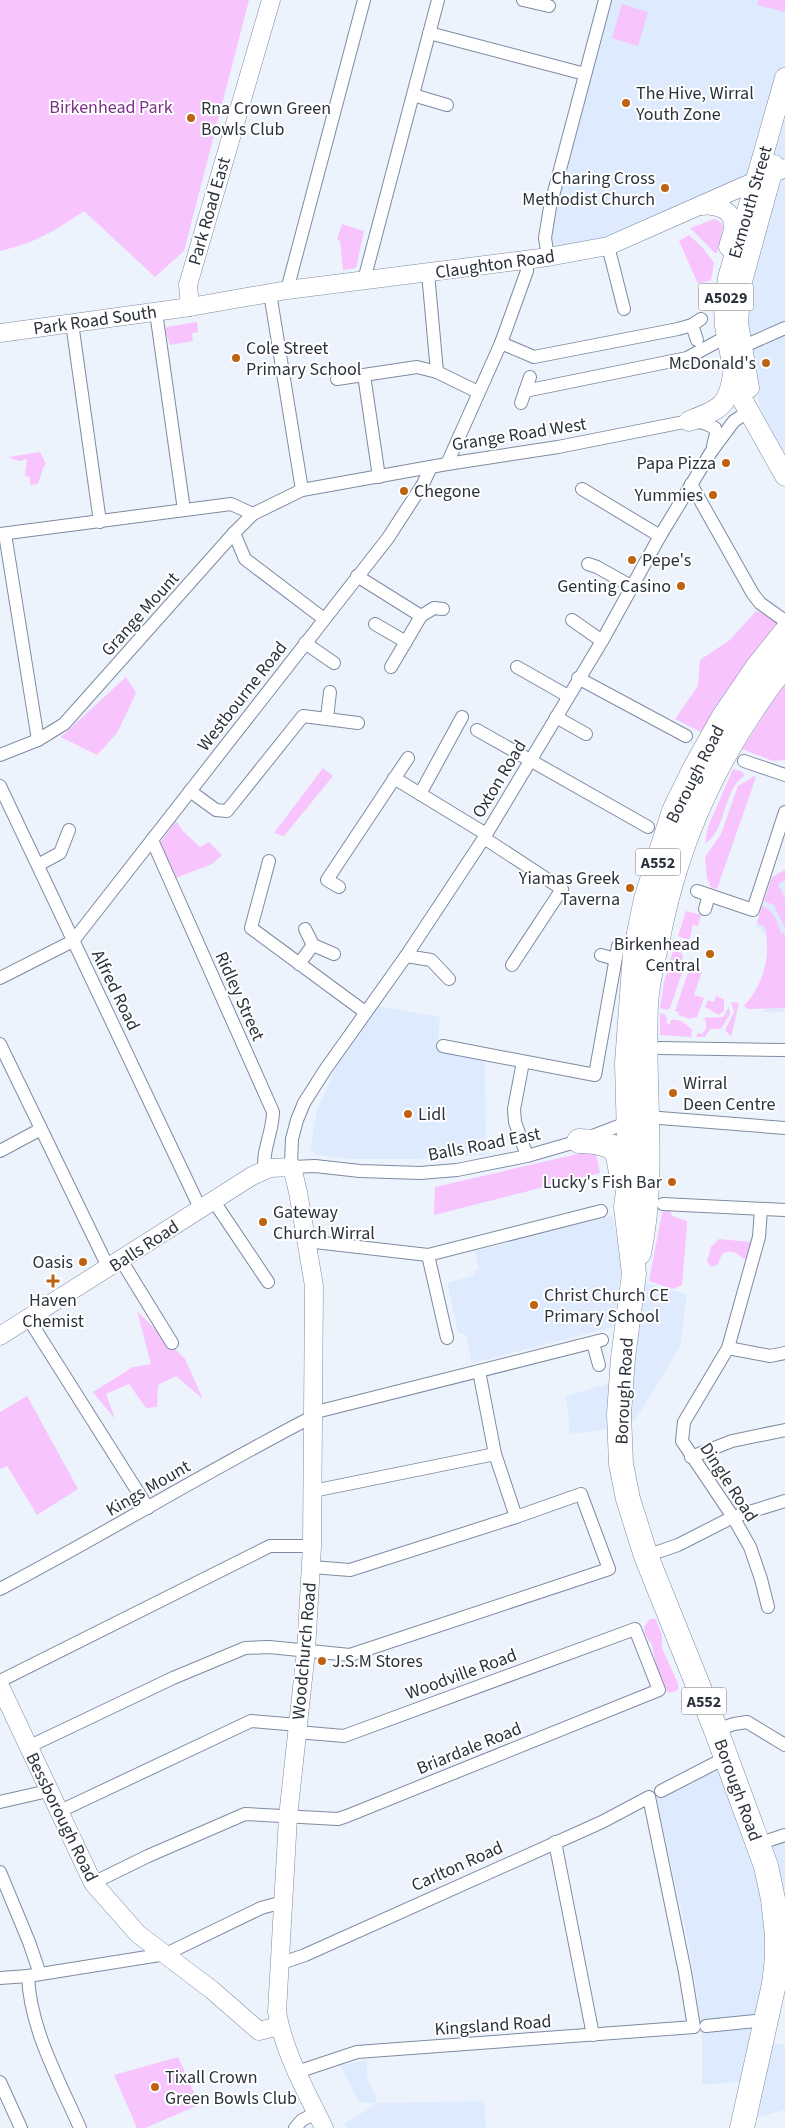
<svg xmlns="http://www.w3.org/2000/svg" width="785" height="2128" viewBox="0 0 785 2128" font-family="'Source Sans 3',sans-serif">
<rect width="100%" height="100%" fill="#edf3fd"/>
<g fill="#deeafd">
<path d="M598 0H785V466L771 443 759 402 745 336 747 290 764 178 701 206 548 257 554 192Z"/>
<path d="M785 874V1012H764L771 987 767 936 756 926 772 879Z"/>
<path d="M378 1006 440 1017 437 1051 485 1061 486 1155 416 1159H349L316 1155 310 1149 317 1111 335 1069Z"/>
<path d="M612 1216 623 1259 613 1327 472 1363 466 1335 458 1332 447 1283 475 1275V1271L479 1269 475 1251Z"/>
<path d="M643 1282 687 1294 680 1347 635 1420 609 1429 570 1434 566 1396 610 1383Z"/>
<path d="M724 1763 755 1845 785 1838V1952L758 2040 785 2045V2110L758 2117 764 2085 748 2081 702 2085V2030L691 1955 656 1797Z"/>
<path d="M367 2060V2076L374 2095H376V2103L359 2102 340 2065Z"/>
<path d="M484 2101 486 2128H346L344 2124 378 2103Z"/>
</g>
<g fill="#f7c4fe">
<path d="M0 0H249L184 251 155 277 84 211C53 232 37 242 0 251Z"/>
<path d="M759 0H785V12L757 5Z"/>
<path d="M622 4 648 12 638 46 612 38Z"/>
<path d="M715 219 722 223 723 228 717 253H715L690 228Z"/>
<path d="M342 224 364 231 356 268 343 270 340 241 337 240Z"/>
<path d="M689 235 703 248 714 263 711 280 698 284 679 241Z"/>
<path d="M197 322 198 332 192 333 193 341 170 345 165 330 167 327Z"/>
<path d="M40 452 46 464 43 468 38 484 30 485V477L25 476 27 459 19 461 8 457Z"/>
<path d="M756 611 785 621 703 733 675 719 698 686 700 660 730 640Z"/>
<path d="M126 677 136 693 117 733 97 755 61 737Z"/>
<path d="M785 681V760L773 761 742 749Z"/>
<path d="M323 768 333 776 284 836 274 833Z"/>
<path d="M733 769 743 772 744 776C722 791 726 833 705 843L708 827Z"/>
<path d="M754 776 756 777 717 889 711 887 707 878 705 857 721 834 738 786Z"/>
<path d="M176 821 183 831 200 847 209 842 222 855 212 864 176 878 172 875 159 844Z"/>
<path d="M785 870V880L778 884 785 898V928L774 905 764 901 772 877Z"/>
<path d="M762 906C774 911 777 920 781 933L785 934V1008L748 1009 744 1006C764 983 771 958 765 927L757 923Z"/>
<path d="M686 911 701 915 698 926 693 925 689 940 678 936Z"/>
<path d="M673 951 682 953 683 956 679 968 683 970 670 1008 667 1010 660 1008 664 982Z"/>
<path d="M693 967 702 971 694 995 704 998 697 1017 690 1019 678 1015 679 1012 675 1011 688 972 691 973Z"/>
<path d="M716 996 724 999V1011L719 1015 705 1007 708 1000 714 1002Z"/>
<path d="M731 1002 739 1003 731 1037 725 1030 734 1012Z"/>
<path d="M729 1007 730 1014 721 1029H710L705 1037H696L698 1033 702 1034 706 1029V1020L703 1018 723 1017Z"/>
<path d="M660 1013 665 1014 667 1019 666 1023 670 1024 671 1020C682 1018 685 1025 692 1029L691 1037 660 1035Z"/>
<path d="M595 1150 600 1173 434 1215 435 1187Z"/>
<path d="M666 1210H670L672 1216 687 1221V1226L682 1285 673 1289 649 1281 662 1213Z"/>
<path d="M719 1239 751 1242 748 1250 749 1258 744 1259C736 1253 732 1249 722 1254L718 1264 712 1267 707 1262 711 1247Z"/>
<path d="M137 1311 185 1359 203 1399 176 1376 158 1385 157 1407 146 1408 129 1384 106 1394 115 1419 93 1392 133 1367 151 1364Z"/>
<path d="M27 1396 78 1489 37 1515 7 1466 0 1469V1412Z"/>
<path d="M650 1619H656L662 1635V1648L678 1684V1690L669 1693 659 1679 652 1645 645 1634 644 1627Z"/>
<path d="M178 2057 197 2099 196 2106 145 2128H137L114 2075Z"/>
</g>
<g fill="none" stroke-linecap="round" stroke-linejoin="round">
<g stroke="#7d8ba2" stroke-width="14">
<g id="street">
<path d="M523 0 549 6"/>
<path d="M429 33 585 74"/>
<path d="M413 95 447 105"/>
<path d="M608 246 624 309"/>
<path d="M548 257 545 238 550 207 605 0"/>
<path d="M428 273 437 372"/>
<path d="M364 280 438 0"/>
<path d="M287 290 364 0"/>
<path d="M270 293 302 490"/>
<path d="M156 312 184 510"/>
<path d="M72 323 100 522"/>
<path d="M692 325 697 340"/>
<path d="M501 343 534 357 678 329 692 325 701 319"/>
<path d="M742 347 785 328"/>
<path d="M364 375 379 477"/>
<path d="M337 379 417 367 437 372 478 392"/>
<path d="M525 391 687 358 726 337"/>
<path d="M521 403 530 377"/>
<path d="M748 412 734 421 711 452 660 536 602 641 484 838 406 956 325 1070 304 1103 297 1120 292 1139 291 1163 292 1167 315 1166 360 1171 420 1173 457 1170 527 1156 579 1141 629 1122 647 1117 785 1128"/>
<path d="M447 464 501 343 527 271V260"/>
<path d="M691 484 753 594 760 603 785 621"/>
<path d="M582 489 660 536"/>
<path d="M234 533 245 559 324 619"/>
<path d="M0 534 231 504 253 514"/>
<path d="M5 534 38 740"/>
<path d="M588 564 597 567 631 586"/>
<path d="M357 576 421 616"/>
<path d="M572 620 602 641"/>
<path d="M375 624 406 642"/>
<path d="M305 643 334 663"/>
<path d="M391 667 421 616 434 608 443 609"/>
<path d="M517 667 568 696"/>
<path d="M578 678 686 736"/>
<path d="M556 717 586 734"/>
<path d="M327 718 330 692"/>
<path d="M477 730 648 827"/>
<path d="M0 755 38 740 64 724 234 533 253 514 302 490 447 464 558 447 689 421 704 423 715 428 716 434 713 446"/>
<path d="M744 761 785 775"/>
<path d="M394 778 486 834"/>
<path d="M0 786 200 1208"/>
<path d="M190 791 216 810 227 811 303 716 358 723"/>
<path d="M420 794 462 717"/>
<path d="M484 838 562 889 512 965"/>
<path d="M152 840 273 1112C273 1132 261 1153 265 1169"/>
<path d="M269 861 251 928 365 1012"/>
<path d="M38 865 60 853 69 830"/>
<path d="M339 887 327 880 408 758"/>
<path d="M697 891 753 910 785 812"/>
<path d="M705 909 709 895"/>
<path d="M313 945 334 954"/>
<path d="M601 955 615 959"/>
<path d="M406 956 431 960 449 979"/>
<path d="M299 964 313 945 305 929"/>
<path d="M0 978 73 941 388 538 423 484 431 467"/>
<path d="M0 1044 109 1269"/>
<path d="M443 1046 595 1075 618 946"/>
<path d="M660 1048 785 1050"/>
<path d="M523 1062 514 1109 515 1122 527 1156"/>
<path d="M0 1151 41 1129"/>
<path d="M213 1200 268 1282"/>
<path d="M663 1204 785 1210"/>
<path d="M761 1209 759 1237 728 1348 684 1422 682 1441 733 1517 750 1547 761 1579 768 1607"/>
<path d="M306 1241 428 1255 601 1211"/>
<path d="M428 1255 447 1338"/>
<path d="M121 1260 172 1343"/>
<path d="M28 1318 148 1508"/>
<path d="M593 1343 599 1365"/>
<path d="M728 1348 770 1356 785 1353"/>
<path d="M479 1371 495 1454 516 1517"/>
<path d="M312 1413 602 1340"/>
<path d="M691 1457 732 1441 785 1430"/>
<path d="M313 1491 495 1454"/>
<path d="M646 1556 678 1545 733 1517 785 1501"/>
<path d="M0 1589C105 1534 207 1471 312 1417"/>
<path d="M0 1681 270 1546H312"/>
<path d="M716 1730 734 1724 747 1722 785 1745"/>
<path d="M28 1747 173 1678 245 1648 269 1647 350 1655 609 1569 581 1494 516 1517 350 1570 312 1567"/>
<path d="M661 1791 727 1757"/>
<path d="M0 1802 48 1791"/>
<path d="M58 1812 251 1721 298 1725"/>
<path d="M555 1842 593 2035"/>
<path d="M758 1844 785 1835"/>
<path d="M0 1872 29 1942 40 1974"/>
<path d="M93 1883 148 1856 245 1814 338 1819 347 1816 659 1690 635 1629 344 1736 297 1732"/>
<path d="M279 1964 305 1955 602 1822 649 1797 685 1972 694 2027 357 2052 297 2072"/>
<path d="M28 1976C30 2029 59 2080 80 2128"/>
<path d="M0 1978 28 1976 166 1954 261 1908 283 1902"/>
<path d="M706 2026 765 2020"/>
<path d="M0 2082 21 2128"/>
<path d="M295 2128 302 2120 317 2113"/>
</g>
</g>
<g stroke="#7d8ba2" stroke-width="19">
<g id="secondary">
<path d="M701 206C714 204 735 209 733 227 733 234 729 241 728 247"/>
<path d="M190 307 188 285 271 0"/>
<path d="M0 333 190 307 287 290 548 257 608 246 785 168"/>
<path d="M0 1336 252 1176 270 1168 292 1167 298 1192 314 1286 312 1546 306 1651 288 1817 277 2012C284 2053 306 2091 324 2128"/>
<path d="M0 1686 93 1883 138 1934 212 1990 259 2031 279 2026"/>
</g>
</g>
<g stroke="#7d8ba2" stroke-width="21">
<g id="primary">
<path d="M785 78 728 278 724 307 725 326 737 390 785 476"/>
<path d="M749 388 738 323 741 285 774 165"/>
<path d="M689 421C718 410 729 407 733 374"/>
</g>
</g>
<g stroke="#7d8ba2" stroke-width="25">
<g id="highway">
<path d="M579 1141 596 1142 613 1147 618 1156 622 1178"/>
<path d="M639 1253C656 1171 642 1088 646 1005 647 982 653 960 658 938 678 834 720 747 785 664"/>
<path d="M742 2128 774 1984 777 1958V1936L773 1899 766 1866 716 1730 646 1556 628 1499 621 1464 619 1414 623 1358 634 1274 626 1207 630 1176 627 1063 635 953 646 899 674 811 695 768 723 718 757 668 785 633"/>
</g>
</g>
<use href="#street" stroke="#fff" stroke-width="12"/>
<use href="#secondary" stroke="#fff" stroke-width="18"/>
<use href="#primary" stroke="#fff" stroke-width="20"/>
<use href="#highway" stroke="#fff" stroke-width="24"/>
</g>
<g fill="#bf6210" stroke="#fff" stroke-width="2">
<circle cx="626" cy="103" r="5"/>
<circle cx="191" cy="118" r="5"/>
<circle cx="665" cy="188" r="5"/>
<circle cx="236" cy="358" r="5"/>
<circle cx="766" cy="363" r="5"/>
<circle cx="726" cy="463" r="5"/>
<circle cx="404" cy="491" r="5"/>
<circle cx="713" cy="495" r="5"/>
<circle cx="632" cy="560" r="5"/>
<circle cx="681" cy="586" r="5"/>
<circle cx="630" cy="888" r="5"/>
<circle cx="710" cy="954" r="5"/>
<circle cx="673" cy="1093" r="5"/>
<circle cx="408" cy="1114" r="5"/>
<circle cx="672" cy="1182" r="5"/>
<circle cx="263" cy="1222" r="5"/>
<circle cx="83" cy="1262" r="5"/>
<path d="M50.5 1273.5h5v5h5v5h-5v5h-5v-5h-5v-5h5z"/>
<circle cx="534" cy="1305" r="5"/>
<circle cx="322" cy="1661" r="5"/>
<circle cx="155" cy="2087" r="5"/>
</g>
<g text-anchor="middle" stroke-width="4" stroke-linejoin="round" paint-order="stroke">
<g fill="#fff" stroke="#6b7076" stroke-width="1">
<rect x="698.5" y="283.5" width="55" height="27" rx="4"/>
<rect x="635.5" y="848.5" width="45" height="27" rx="4"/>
<rect x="681.5" y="1687.5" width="45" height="27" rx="4"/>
</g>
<g font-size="16" font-weight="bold" fill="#2c323c">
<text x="726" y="303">A5029</text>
<text x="658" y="868">A552</text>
<text x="704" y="1707">A552</text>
</g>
<g font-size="18" fill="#2c323c" stroke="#fff" text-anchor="start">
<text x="636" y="99">The Hive, Wirral<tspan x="636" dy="21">Youth Zone</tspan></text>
<text x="201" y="114">Rna Crown Green<tspan x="201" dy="21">Bowls Club</tspan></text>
<text x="655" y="184" text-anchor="end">Charing Cross<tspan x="655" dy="21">Methodist Church</tspan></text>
<text x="246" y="354">Cole Street<tspan x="246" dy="21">Primary School</tspan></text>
<text x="756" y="369" text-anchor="end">McDonald's</text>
<text x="716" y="469" text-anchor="end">Papa Pizza</text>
<text x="414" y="497">Chegone</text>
<text x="703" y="501" text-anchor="end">Yummies</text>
<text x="642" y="566">Pepe's</text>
<text x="671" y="592" text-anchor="end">Genting Casino</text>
<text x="620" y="884" text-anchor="end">Yiamas Greek<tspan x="620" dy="21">Taverna</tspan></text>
<text x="700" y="950" text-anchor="end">Birkenhead<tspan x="700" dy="21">Central</tspan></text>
<text x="683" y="1089">Wirral<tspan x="683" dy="21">Deen Centre</tspan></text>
<text x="418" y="1120">Lidl</text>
<text x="662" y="1188" text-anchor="end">Lucky's Fish Bar</text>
<text x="273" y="1218">Gateway<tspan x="273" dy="21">Church Wirral</tspan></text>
<text x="73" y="1268" text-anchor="end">Oasis</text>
<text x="544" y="1301">Christ Church CE<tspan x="544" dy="21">Primary School</tspan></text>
<text x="53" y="1306" text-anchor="middle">Haven<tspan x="53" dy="21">Chemist</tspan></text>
<text x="332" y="1667">J.S.M Stores</text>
<text x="165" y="2083">Tixall Crown<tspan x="165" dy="21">Green Bowls Club</tspan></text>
</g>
<g font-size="18" fill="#7c3288" stroke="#fff">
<text x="111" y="113">Birkenhead Park</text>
</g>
<g font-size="18" fill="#2c323c" stroke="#fff">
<text transform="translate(750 202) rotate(-74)" y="6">Exmouth Street</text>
<text transform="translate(209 211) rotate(-74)" y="6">Park Road East</text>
<text transform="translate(495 264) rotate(-8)" y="6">Claughton Road</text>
<text transform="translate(95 320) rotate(-8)" y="6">Park Road South</text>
<text transform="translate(519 434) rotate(-9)" y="6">Grange Road West</text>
<text transform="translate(140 614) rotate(-48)" y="6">Grange Mount</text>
<text transform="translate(242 696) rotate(-52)" y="6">Westbourne Road</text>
<text transform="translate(695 774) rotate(-63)" y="6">Borough Road</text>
<text transform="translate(499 779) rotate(-59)" y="6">Oxton Road</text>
<text transform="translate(116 990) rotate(64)" y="6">Alfred Road</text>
<text transform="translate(240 996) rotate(66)" y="6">Ridley Street</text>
<text transform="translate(484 1144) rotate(-11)" y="6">Balls Road East</text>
<text transform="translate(144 1246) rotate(-33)" y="6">Balls Road</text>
<text transform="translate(624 1391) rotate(-87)" y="6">Borough Road</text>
<text transform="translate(729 1482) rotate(57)" y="6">Dingle Road</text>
<text transform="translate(148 1488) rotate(-30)" y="6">Kings Mount</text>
<text transform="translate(304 1651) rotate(-85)" y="6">Woodchurch Road</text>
<text transform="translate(461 1674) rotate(-20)" y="6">Woodville Road</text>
<text transform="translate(469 1748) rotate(-22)" y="6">Briardale Road</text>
<text transform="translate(738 1790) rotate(70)" y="6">Borough Road</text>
<text transform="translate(62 1817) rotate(64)" y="6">Bessborough Road</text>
<text transform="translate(457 1866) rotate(-24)" y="6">Carlton Road</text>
<text transform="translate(493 2025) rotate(-4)" y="6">Kingsland Road</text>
</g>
</g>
</svg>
